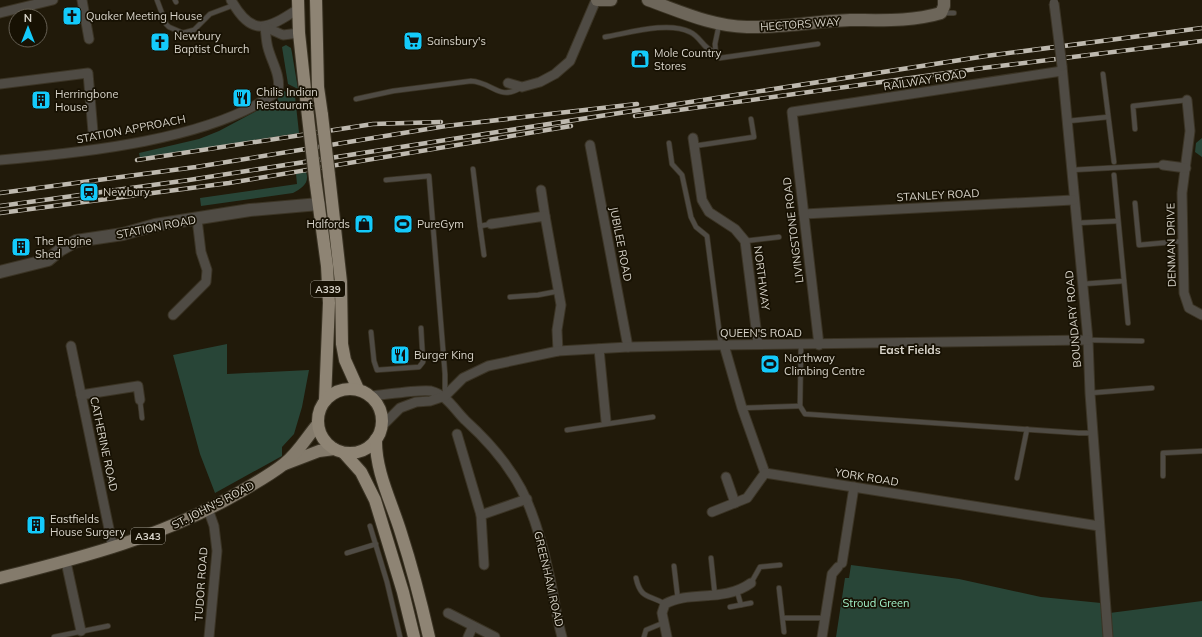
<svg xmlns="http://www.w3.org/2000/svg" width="1202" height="637" viewBox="0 0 1202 637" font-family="Mulish,sans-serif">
<rect width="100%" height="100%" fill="#211a0a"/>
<g fill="#284537">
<path d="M286 45 291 48 292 53 298 89 288 84 282 47Z"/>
<path d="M282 90 295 96 299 133 140 158 139 153 199 139 219 131 277 100Z"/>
<path d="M1202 138V157L1195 152 1196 143Z"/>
<path d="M306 172C310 183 302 188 293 193L201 206 200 198 297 184 296 174Z"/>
<path d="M227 344V374L309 370 302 407 294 434 282 447V456L215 493 200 454 173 355Z"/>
<path d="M851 565 959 579 1041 597 1101 603 1102 614 1202 601V637H836L845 578H849Z"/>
</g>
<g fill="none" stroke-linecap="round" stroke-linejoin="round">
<g stroke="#3b3425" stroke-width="6">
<g id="service">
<path d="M157 0 166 24 169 27 183 33 194 30 210 14 234 5"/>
<path d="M175 0 176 2"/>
<path d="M942 13H954"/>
<path d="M719 25 715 44 716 55 720 58 818 44"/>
<path d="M605 37C629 33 668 21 690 32 701 37 703 49 715 52"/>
<path d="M1103 74 1114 162"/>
<path d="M356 99 393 91 471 81C492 82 499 101 520 88"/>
<path d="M1068 121 1108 117"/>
<path d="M1135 129 1133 106 1187 100"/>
<path d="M669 143 672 164 682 175 691 217 696 227 707 236 721 345"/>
<path d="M694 146 754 137 751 119"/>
<path d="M473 169 480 226 491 224"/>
<path d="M1071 170 1163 165"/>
<path d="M1114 175 1128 323"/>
<path d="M386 180 429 176 445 374V395"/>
<path d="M1135 203 1139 245 1184 241"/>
<path d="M1076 223 1118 221"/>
<path d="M480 226 484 255"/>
<path d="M745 241 779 237"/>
<path d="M1082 284 1124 281"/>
<path d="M510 297 538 295 559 291"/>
<path d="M371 332 374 361 377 370 419 367 423 362 421 328"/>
<path d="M1088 340 1142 341"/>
<path d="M801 345 800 406 805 414 1079 433H1093"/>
<path d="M1090 393 1152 388"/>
<path d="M140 400 142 418"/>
<path d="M742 408 800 406"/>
<path d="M567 430 653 417"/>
<path d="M1163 476V453L1202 451"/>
<path d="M1017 478 1027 429"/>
<path d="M370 526 387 582 400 637"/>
<path d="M347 553 376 544"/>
<path d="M711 558 715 596"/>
<path d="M674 566 678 600"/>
<path d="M636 578C641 600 649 594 665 604"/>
<path d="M751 583 760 567 780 565"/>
<path d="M779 588 784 632"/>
<path d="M737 591 741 605"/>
<path d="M730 607 751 603"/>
<path d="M783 618H824"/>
<path d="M54 637 108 626"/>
<path d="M644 637 646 630 663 623"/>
</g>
</g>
<g stroke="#3b3425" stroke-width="11">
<g id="minor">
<path d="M82 0 89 39"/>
<path d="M231 0C252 37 266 30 298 9"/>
<path d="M0 13 53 0"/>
<path d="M265 27 283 35 299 33"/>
<path d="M1062 66 1088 340 1090 393 1108 637"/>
<path d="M508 83 522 87 540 82 555 74 570 61 596 0"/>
<path d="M0 84 88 73 93 132"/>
<path d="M1187 100 1190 131 1182 193 1184 293 1189 308 1202 315"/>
<path d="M693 138 702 200 709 212 735 229 745 241 758 344"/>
<path d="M590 145 628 347"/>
<path d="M0 160C80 153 213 140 278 91 281 75 272 63 268 48 266 41 266 34 265 27"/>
<path d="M1163 165 1186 168"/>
<path d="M541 190 545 216"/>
<path d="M804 214 1073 200"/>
<path d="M491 224 545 216 561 305 557 330 558 351"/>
<path d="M173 315 206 282 207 270 201 252 197 219"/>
<path d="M724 345 742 408 765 473"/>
<path d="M819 345 792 112 1062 71"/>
<path d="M71 346 113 548"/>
<path d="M599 349 606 421"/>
<path d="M81 395 138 386 140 400"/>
<path d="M371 396C384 395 420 389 431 391 447 395 454 409 465 420 518 468 534 505 549 574 554 595 556 616 562 637"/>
<path d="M382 426 400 408 416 402 430 401 445 396 463 378 488 366 558 351 628 347 721 345 1088 340"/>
<path d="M457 434 481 515 484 565"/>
<path d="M765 473 1099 526"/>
<path d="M726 477 735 503"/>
<path d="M208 509 214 526 217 551 209 637"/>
<path d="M712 512 747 498 765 473"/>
<path d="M481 515 527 499"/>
<path d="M66 562 81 631"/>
<path d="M842 563 854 487"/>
<path d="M448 613 495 637"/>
<path d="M468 637 473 626"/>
<path d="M667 637 662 613 665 604C690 590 723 603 751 583"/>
<path d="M822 637 832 574 838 567"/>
</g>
</g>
<g stroke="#3b3425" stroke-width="14">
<path id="tertiary" d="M0 272 48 260 60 250 76 241 123 234 155 225 250 210 319 204"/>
</g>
<g stroke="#3b3425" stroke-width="14">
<g id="secondary">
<path d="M597 0H611"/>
<path d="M648 0C682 12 711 26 747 27 782 28 816 21 850 20 881 20 911 22 941 13L944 6V0"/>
</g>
</g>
<g stroke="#3b3425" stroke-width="14">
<g id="primary">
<path d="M285 464 319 451 334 449"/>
<path d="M0 578C84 557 165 536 240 492 255 483 270 475 284 464 297 454 307 437 317 425"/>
</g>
</g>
<g stroke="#3b3425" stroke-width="14">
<g id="trunk">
<path d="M298 0 299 33 308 117"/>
<path d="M316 0 318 87 322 115"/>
<path d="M329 175 341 282 342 344 345 360 358 389"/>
<path d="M315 178 327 266 329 303 325 400"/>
<circle cx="350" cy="421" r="32"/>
<path d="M376 439C375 471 392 503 401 533 412 567 421 602 429 637"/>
<path d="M344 453 361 472 375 500 403 592 414 637"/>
</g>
</g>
<use href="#service" stroke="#4f4b44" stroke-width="4.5"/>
<use href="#minor" stroke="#4f4b44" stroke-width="9"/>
<use href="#tertiary" stroke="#4f4b44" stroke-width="12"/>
<use href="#secondary" stroke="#6d665a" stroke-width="12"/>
<use href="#primary" stroke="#847b6c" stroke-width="12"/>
<use href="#trunk" stroke="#8e8474" stroke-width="12"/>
<g stroke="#beb9af" stroke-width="4.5">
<g id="rail">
<path d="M635 116 983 68 1202 41"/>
<path d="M137 160 373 124 441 122"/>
<path d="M0 193 196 167 446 126 637 104"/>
<path d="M0 206 189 180 986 56 1202 28"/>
<path d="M0 213 229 183 571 126"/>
</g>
</g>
<use href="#rail" stroke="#171103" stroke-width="3" stroke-dasharray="9" stroke-linecap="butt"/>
<g stroke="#3b3425" stroke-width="11" stroke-linecap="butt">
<path id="minor-bridge" d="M1054 3 1062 66"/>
</g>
<g stroke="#3b3425" stroke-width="14" stroke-linecap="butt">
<g id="trunk-bridge">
<path d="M322 115 329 175"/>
<path d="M308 117 315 178"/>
</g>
</g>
<use href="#minor-bridge" stroke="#4f4b44" stroke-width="9"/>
<use href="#trunk-bridge" stroke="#8e8474" stroke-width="12"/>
</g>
<defs>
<g id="church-square" transform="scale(1)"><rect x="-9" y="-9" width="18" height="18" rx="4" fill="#14cafb" stroke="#171103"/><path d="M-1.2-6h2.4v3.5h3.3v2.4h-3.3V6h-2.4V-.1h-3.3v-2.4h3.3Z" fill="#111"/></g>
<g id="supermarket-square" transform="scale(1)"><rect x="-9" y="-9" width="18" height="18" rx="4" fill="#14cafb" stroke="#171103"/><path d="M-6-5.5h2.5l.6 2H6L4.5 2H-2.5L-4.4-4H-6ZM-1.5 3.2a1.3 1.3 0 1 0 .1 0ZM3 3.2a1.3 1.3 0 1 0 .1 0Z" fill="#111"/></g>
<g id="shop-square" transform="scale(1)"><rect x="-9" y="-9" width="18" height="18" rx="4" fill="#14cafb" stroke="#171103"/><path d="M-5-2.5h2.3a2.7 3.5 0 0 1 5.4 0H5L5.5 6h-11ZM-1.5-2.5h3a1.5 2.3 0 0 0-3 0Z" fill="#111"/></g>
<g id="restaurant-square" transform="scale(1)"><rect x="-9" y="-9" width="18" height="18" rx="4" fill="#14cafb" stroke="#171103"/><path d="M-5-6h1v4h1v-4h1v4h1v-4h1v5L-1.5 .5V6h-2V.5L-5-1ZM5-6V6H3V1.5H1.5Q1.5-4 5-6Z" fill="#111"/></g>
<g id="building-square" transform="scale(1)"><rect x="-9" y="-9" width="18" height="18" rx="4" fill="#14cafb" stroke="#171103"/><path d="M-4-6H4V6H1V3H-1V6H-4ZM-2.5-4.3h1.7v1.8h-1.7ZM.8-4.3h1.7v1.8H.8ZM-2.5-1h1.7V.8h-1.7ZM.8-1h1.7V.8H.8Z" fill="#111"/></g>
<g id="station-square" transform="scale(1)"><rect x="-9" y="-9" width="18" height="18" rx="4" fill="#14cafb" stroke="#171103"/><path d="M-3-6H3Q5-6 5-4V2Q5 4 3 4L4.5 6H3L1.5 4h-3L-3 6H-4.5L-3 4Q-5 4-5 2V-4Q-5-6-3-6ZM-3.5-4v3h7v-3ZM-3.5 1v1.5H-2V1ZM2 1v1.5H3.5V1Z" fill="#111"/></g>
<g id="stadium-square" transform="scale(1)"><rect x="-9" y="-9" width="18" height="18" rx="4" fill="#14cafb" stroke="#171103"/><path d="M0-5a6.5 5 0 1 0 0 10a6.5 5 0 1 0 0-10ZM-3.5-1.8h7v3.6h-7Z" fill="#111"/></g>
</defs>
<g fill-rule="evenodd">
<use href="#church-square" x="72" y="16"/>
<use href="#supermarket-square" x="413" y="41"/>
<use href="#church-square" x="160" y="42"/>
<use href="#shop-square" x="640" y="59"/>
<use href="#restaurant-square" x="242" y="98"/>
<use href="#building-square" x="41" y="100"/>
<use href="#station-square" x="89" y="192"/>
<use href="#shop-square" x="364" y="224"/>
<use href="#stadium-square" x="403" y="224"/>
<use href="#building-square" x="21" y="247"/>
<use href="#restaurant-square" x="400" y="355"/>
<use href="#stadium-square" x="770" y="364"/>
<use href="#building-square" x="36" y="525"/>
</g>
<g text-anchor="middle" stroke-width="3.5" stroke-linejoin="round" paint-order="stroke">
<g fill="#171103" stroke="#9f9a8f" stroke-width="1">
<rect x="311" y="281" width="34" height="16" rx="3"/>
<rect x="131" y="528" width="34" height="16" rx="3"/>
</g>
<g font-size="10" font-weight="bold" fill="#d9d5cb">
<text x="328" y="293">A339</text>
<text x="148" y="540">A343</text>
</g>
<g font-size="11" fill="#d9d5cb" stroke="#171103" text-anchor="start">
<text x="86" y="20">Quaker Meeting House</text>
<text x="174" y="40">Newbury<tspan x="174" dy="13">Baptist Church</tspan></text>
<text x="427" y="45">Sainsbury's</text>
<text x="654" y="57">Mole Country<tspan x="654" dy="13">Stores</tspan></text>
<text x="256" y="96">Chilis Indian<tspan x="256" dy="13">Restaurant</tspan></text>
<text x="55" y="98">Herringbone<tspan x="55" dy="13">House</tspan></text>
<text x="103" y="196">Newbury</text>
<text x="350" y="228" text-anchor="end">Halfords</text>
<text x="417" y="228">PureGym</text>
<text x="35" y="245">The Engine<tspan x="35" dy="13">Shed</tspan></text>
<text x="414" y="359">Burger King</text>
<text x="784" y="362">Northway<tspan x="784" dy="13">Climbing Centre</tspan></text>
<text x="50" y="523">Eastfields<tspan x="50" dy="13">House Surgery</tspan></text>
</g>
<g font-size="11" fill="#d9d5cb" stroke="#171103">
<text transform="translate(800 24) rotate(-4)" y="4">HECTORS WAY</text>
<text transform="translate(925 80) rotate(-9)" y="4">RAILWAY ROAD</text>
<text transform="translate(131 129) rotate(-11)" y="4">STATION APPROACH</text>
<text transform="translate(938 195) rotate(-3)" y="4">STANLEY ROAD</text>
<text transform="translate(156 227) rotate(-11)" y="4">STATION ROAD</text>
<text transform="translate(793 230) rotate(-97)" y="4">LIVINGSTONE ROAD</text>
<text transform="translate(621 244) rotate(79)" y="4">JUBILEE ROAD</text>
<text transform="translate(1171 245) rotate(-91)" y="4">DENMAN DRIVE</text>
<text transform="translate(762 278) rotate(83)" y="4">NORTHWAY</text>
<text transform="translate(1073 319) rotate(-95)" y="4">BOUNDARY ROAD</text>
<text x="761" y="337">QUEEN'S ROAD</text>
<text transform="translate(104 444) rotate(78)" y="4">CATHERINE ROAD</text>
<text transform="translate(867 477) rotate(9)" y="4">YORK ROAD</text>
<text transform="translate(213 505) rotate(-27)" y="4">ST. JOHN'S ROAD</text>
<text transform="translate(549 579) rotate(77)" y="4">GREENHAM ROAD</text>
<text transform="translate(201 584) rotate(-86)" y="4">TUDOR ROAD</text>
</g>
<g font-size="11" fill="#a2f2c9" stroke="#171103">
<text x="876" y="607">Stroud Green</text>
</g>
<g font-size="12" font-weight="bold" fill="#d9d5cb" stroke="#171103">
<text x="910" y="354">East Fields</text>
</g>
</g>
<g transform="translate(28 28)"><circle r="19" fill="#171103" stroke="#655f53"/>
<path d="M0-3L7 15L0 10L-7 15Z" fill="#14cafb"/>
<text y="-6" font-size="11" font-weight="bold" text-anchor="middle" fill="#d9d5cb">N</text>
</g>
</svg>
